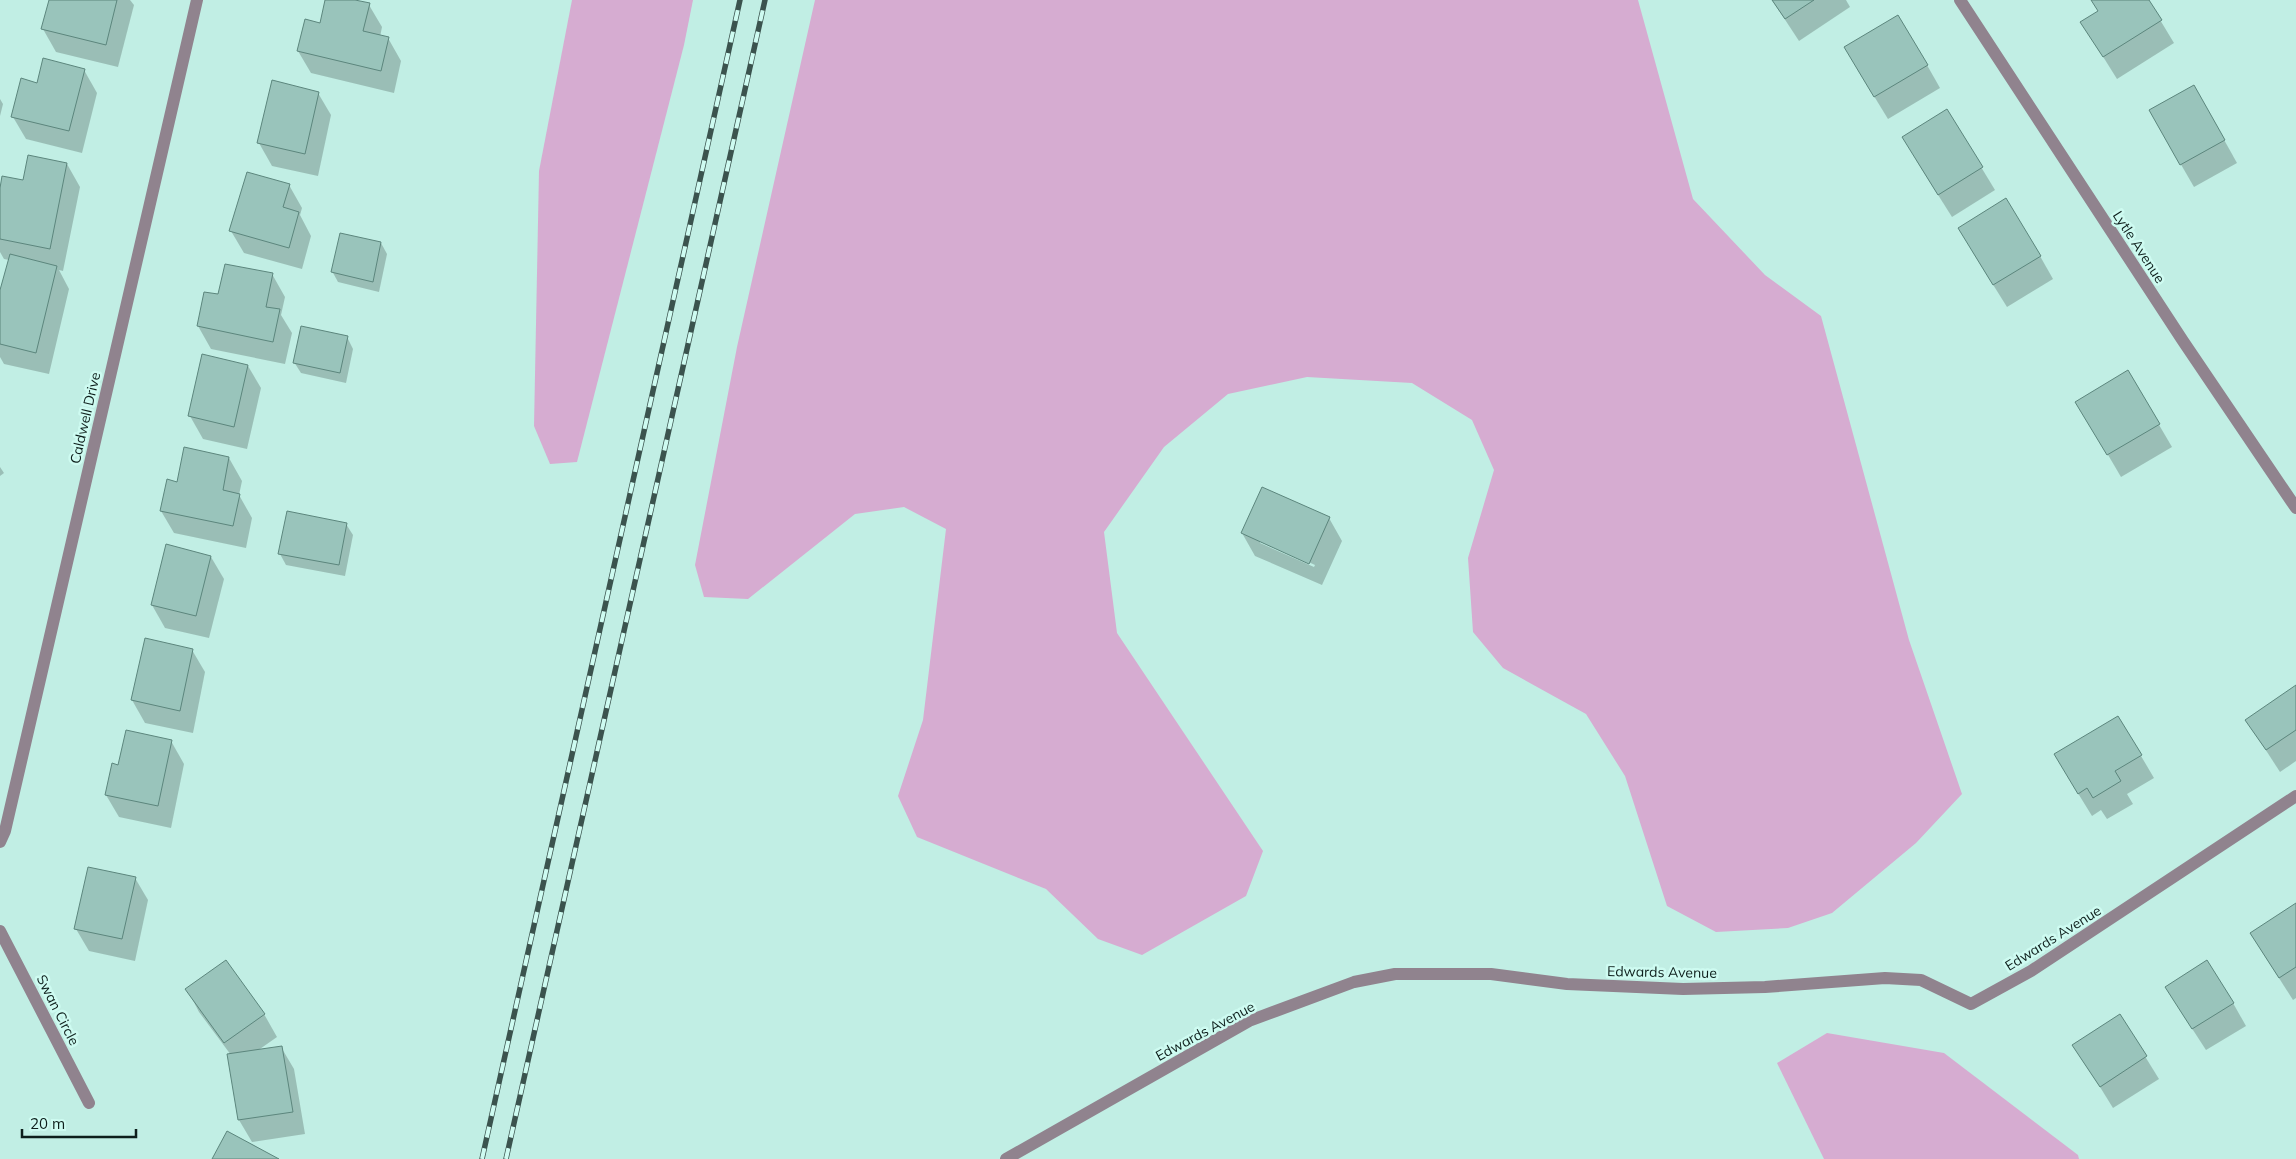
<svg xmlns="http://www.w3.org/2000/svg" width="2296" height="1159" viewBox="0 0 2296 1159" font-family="Mulish,sans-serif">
<rect width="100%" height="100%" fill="#c1eee4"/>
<g fill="#d6acd1">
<path d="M572 0H693L684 45 577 462 550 464 534 426 539 171Z"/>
<path d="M815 0H1638L1693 199 1765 275 1821 316 1909 640 1962 794 1916 843 1832 913 1788 928 1716 932 1667 906 1625 776 1586 714 1503 668 1473 632 1468 558 1494 470 1472 420 1412 383 1307 377 1228 394 1164 447 1104 532 1117 633 1263 851 1246 896 1142 955 1098 939 1046 889 917 837 898 796 923 720 946 529 904 507 855 514 748 599 704 597 695 565 737 347Z"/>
<path d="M1827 1033 1944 1053 2078 1155 2079 1159H1824L1777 1063Z"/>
</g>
<g fill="#0003" fill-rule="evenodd">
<path d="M50 0H130L134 5 118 67 56 52 43 29Z"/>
<path d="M327 0H350L369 5 382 27 380 37 388 38 401 61 394 93 311 73 298 51 321 24Z"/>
<path d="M1772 0H1846L1850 7 1799 41Z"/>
<path d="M2092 0H2148L2174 43 2117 79 2082 23 2099 12Z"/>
<path d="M1927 65 1940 88 1888 119 1858 70Z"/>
<path d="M84 70 97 93 82 153 26 139 13 117Z"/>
<path d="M2194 86 2237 163 2194 187 2150 111Z"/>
<path d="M318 93 331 115 318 176 272 166 259 143Z"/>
<path d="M0 99 3 104 0 116Z"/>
<path d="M1947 111 1995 190 1952 217 1916 160Z"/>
<path d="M67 164 80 187 63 271 59 270 69 289 49 374 4 364 0 357V291L9 260 4 259 0 252V194Z"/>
<path d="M289 185 302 208 300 215 311 236 302 269 244 253 231 231Z"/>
<path d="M381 243 387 254 379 292 338 282 332 271Z"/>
<path d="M1972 251 2040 256 2053 279 2007 307Z"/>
<path d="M272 274 285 297 281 315 292 333 285 364 211 349 198 326 219 296Z"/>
<path d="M347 337 353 349 346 383 301 373 294 362Z"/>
<path d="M248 366 261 388 247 449 203 439 190 416Z"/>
<path d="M2128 372 2172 447 2121 477 2077 402Z"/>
<path d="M229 458 242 481 239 495 252 518 246 548 174 533 161 511 178 483Z"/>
<path d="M0 467 4 473 0 476Z"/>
<path d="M1329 518 1342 541 1322 585 1255 556 1242 533ZM1260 540 1315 565 1314 567 1260 543Z"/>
<path d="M346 524 353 535 345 576 286 565 280 554Z"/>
<path d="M211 557 224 579 209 638 165 628 152 605Z"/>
<path d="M192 650 205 672 193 733 145 723 132 700Z"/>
<path d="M2296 687V761L2280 772 2247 721Z"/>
<path d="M2118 717 2154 778 2127 794 2133 804 2107 819 2101 810 2092 816 2068 777Z"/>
<path d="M171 741 184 764 171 828 119 817 106 795Z"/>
<path d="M135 878 148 900 135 961 89 951 76 929Z"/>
<path d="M2296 904V998L2293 1000 2251 934Z"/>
<path d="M187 989 264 1014 277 1037 257 1051 281 1047 294 1069 305 1134 252 1142 239 1120 228 1055H231L199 1012Z"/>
<path d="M2233 1003 2246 1026 2206 1050 2180 1010Z"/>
<path d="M2120 1016 2159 1079 2113 1108 2074 1045Z"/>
</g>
<g fill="#99c4bb" stroke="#5c867d">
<path d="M49 0H117L106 45 41 29Z"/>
<path d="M325 0H355L370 3 363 31 389 37 381 71 297 51 305 19 320 23Z"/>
<path d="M1772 0H1814L1785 19Z"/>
<path d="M2091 0H2149L2162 20 2103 57 2080 22 2098 11Z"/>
<path d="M1898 15 1928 65 1874 97 1844 47Z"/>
<path d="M43 58 85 69 69 131 11 117 21 78 37 83Z"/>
<path d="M272 80 319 92 305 154 257 143Z"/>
<path d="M2194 85 2225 140 2180 165 2149 110Z"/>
<path d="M1947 109 1983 167 1938 195 1902 137Z"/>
<path d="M28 155 67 163 50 249 0 239V188L2 176 23 180Z"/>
<path d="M247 172 290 184 283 207 299 212 289 248 229 231Z"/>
<path d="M2006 198 2041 256 1993 285 1958 228Z"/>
<path d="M340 233 381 242 373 282 331 272Z"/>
<path d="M10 254 57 266 36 353 0 344V290Z"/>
<path d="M225 264 273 273 266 307 280 309 273 342 197 326 204 292 218 294Z"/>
<path d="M301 326 348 336 340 373 293 363Z"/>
<path d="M202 354 248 365 234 427 188 416Z"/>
<path d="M2128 370 2160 424 2107 455 2075 402Z"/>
<path d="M184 447 229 457 223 490 240 494 233 526 160 511 167 479 177 482Z"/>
<path d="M1262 487 1330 517 1309 564 1241 533Z"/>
<path d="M287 511 347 523 339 565 278 554Z"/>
<path d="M166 544 211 556 196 616 151 605Z"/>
<path d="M145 638 193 649 180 711 131 700Z"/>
<path d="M2296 685V730L2266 750 2245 720Z"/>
<path d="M2118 716 2142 755 2115 771 2121 781 2093 798 2087 788 2078 794 2054 754Z"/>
<path d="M126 730 172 740 158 806 105 795 112 763 118 765Z"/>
<path d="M88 867 136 877 122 939 74 929Z"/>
<path d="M2296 903V967L2279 978 2250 933Z"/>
<path d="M226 960 265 1014 224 1043 185 989Z"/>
<path d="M2207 960 2234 1003 2192 1029 2165 987Z"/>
<path d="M2120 1014 2147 1056 2100 1087 2072 1045Z"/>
<path d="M282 1046 293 1112 238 1120 227 1054Z"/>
<path d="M227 1131 279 1159H212Z"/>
</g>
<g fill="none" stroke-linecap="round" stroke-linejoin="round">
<g stroke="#90838e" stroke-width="12">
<path d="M1960 0 2183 341 2296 508"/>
<path d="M0 842 5 831 197 0"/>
<path d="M0 931 89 1103"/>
<path d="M1006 1159 1249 1021 1354 982 1395 974H1491L1567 984 1683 989 1765 987 1885 978 1921 980 1971 1004 2031 971 2296 796"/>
</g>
<g stroke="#3b534e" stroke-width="5.5">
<g id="rail">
<path d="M482 1159 740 0"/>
<path d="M506 1159 765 0"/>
</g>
</g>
<use href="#rail" stroke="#cefbf1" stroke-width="4" stroke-dasharray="11" stroke-linecap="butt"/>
</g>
<g text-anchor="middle" stroke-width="5" stroke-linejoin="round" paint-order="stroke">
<g font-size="14" fill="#0d1e1b" stroke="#cefbf1">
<text transform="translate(2139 247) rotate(57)" y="5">Lytle Avenue</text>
<text transform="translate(85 418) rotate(-77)" y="5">Caldwell Drive</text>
<text transform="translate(2053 938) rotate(-32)" y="5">Edwards Avenue</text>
<text transform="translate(1662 972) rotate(1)" y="5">Edwards Avenue</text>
<text transform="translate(58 1010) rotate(63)" y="5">Swan Circle</text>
<text transform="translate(1205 1031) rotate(-28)" y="5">Edwards Avenue</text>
</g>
</g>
<path d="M22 1129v8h114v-8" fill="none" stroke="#0d1e1b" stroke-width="2.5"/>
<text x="30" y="1129" font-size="15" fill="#0d1e1b" stroke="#cefbf1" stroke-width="4" paint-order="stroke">20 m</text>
</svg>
